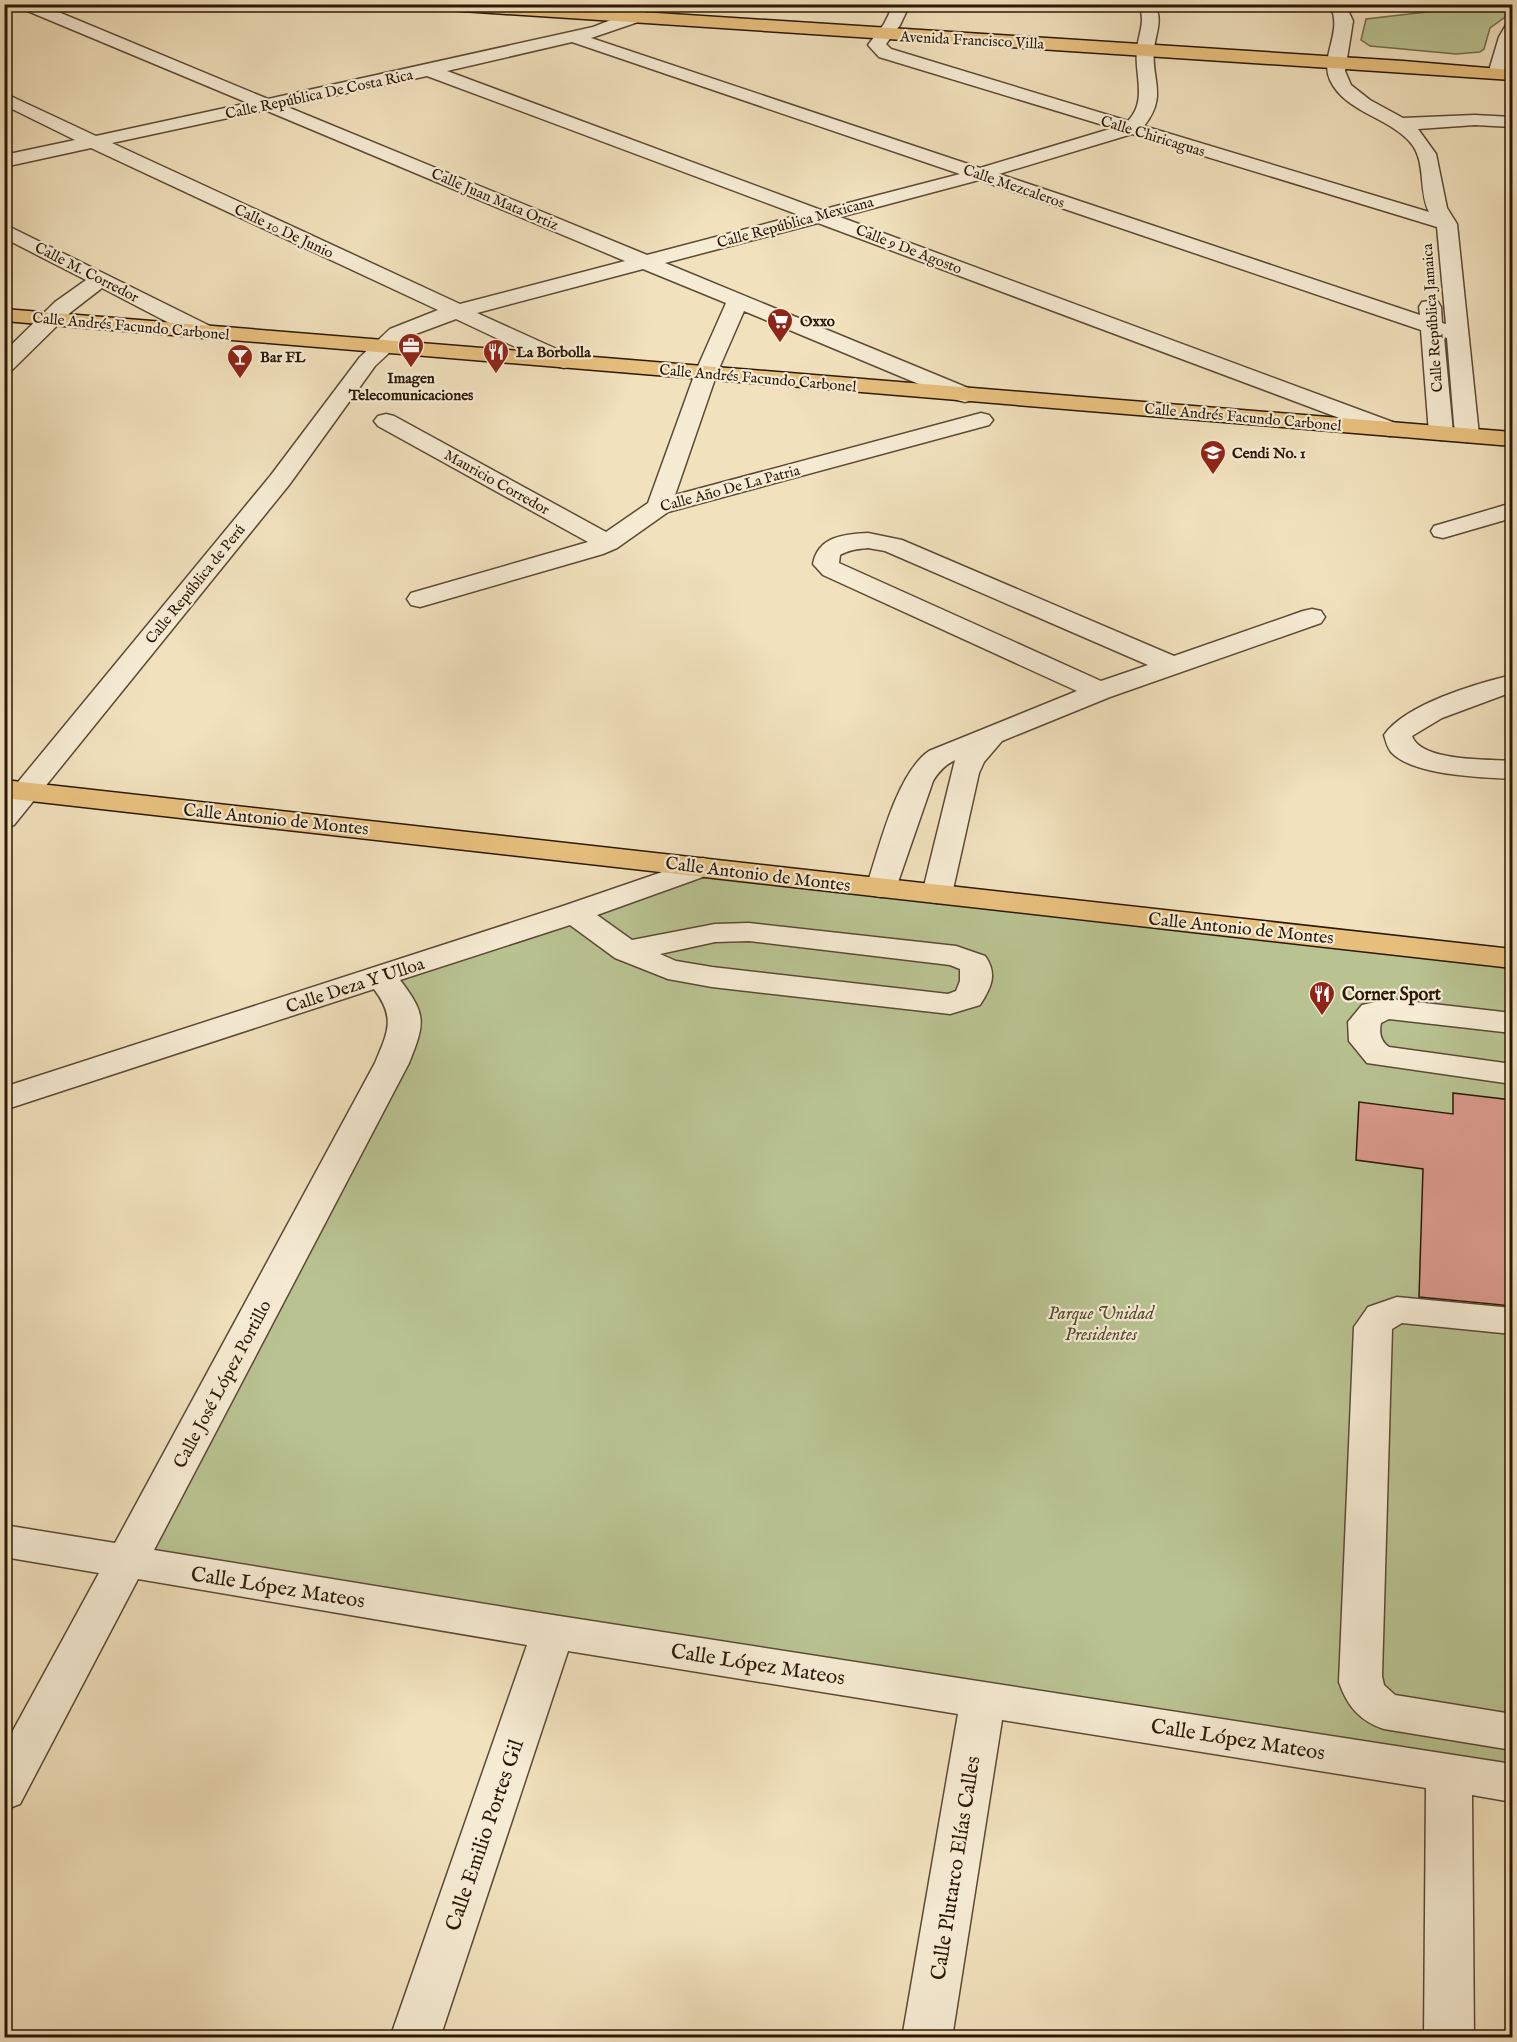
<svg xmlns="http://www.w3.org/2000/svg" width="1517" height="2042" font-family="'IM FELL English',serif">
	<rect width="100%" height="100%" fill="#f1e1bd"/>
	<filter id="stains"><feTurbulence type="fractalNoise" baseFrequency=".00333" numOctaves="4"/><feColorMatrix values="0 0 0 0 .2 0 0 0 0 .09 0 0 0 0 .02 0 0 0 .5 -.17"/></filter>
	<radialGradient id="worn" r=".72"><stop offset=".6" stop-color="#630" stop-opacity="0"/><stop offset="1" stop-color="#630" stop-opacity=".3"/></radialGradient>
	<!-- green -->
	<g fill="#b9c392" stroke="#726e4c" stroke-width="1.5">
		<polygon points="1487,5 1512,5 1512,12 1490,28 1484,49 1480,52 1456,54 1381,47 1370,46 1361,40 1366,19"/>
		<polygon points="692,873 1512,966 1512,1798 114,1568 406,1003 390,975"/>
	</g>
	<!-- building -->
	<polygon fill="#d9998b" stroke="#2b1806" stroke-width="1.5" points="1453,1093 1512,1100 1512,1306 1419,1297 1423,1169 1356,1160 1359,1102 1453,1114"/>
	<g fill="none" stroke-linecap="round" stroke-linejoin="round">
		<defs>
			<g id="minor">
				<path d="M16 4H39L268 99 593 27 626 14 634 4H651L638 22 591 38 980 168 1113 128 879 57 868 45 884 24 894 4H910L900 25 886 44 891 49 1128 121C1148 100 1134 74 1137 50 1138 34 1147 20 1138 4H1154C1164 20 1155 34 1154 50 1151 80 1168 96 1144 126L1429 212C1418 191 1427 161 1410 142 1388 117 1345 112 1330 80 1319 55 1345 30 1329 4H1345L1353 21 1345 71 1351 85 1370 100 1403 118 1475 115 1512 117V127L1475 125 1418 129 1436 154 1447 208 1457 224 1479 435 1475 440 1467 442 1459 440 1455 435 1447 338 1444 337 1453 433 1449 438 1441 440 1433 438 1429 433 1421 330 979 180 840 217 1398 424 1402 429 1398 434 1390 436 1382 434 818 223 665 263 973 390 976 395 973 400 965 402 957 400 744 311 717 373 675 495 981 413 989 415 993 420 989 425 668 512 617 548 603 554 420 607 411 605 407 599 411 593 588 542 378 426 374 421 378 416 386 414 394 416 606 532 648 503 695 373 726 303 643 269 477 313 572 356 575 361 572 366 564 368 556 366 456 319 405 338 375 366 289 485 14 825 4 828V799L271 475 360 357 390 329 438 310 91 148 4 167V155L75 140 4 105V93L96 136 248 103 18 7ZM572 42 960 174 821 210 447 71ZM427 76 799 215 647 255 285 106ZM265 110 625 261 460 304 112 143ZM1132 134 1437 227 1446 324 1442 323 1441 307 1438 302 1430 301 1422 302 1419 307 1420 315 999 174Z"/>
				<path d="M1512 24C1514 40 1513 63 1503 78H1491L1488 74 1499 37 1506 25Z"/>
				<polygon points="4,224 210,326 213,331 210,336 202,338 194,336 102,288 71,312 12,370 4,372 4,352 55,302 86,280 4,238"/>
				<polygon points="1512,503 1512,518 1443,538 1434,536 1431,531 1434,526"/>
				<path d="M868 533 902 540 1174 656 1303 611 1312 609 1321 611 1325 617 1321 623 1110 697 1002 741 984 762 979 773 952 894 948 901 937 903 926 901 922 894 955 760C945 765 939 771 933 781L896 888 892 895 881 897 870 895 866 888C879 849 896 774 929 751L1077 691 823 575 813 564C818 537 843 534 868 533ZM868 548 885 551 1148 665 1101 681 839 563 840 555C849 550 857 549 868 548Z"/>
				<path d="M1512 675V692L1442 718 1412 736C1421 762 1489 759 1512 761V779C1482 777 1413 776 1391 752 1387 747 1386 741 1384 735 1406 704 1475 684 1512 675Z"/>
				<path d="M703 858 714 861 718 867 714 873 597 915 632 940 715 924 749 923 956 946 985 956C998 974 991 988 980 1005L950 1014 712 987 668 979 615 958 570 925 400 980C427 1015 425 1023 409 1063L154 1550 553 1615 1512 1764V1802L1472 1795 1474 2038H1424L1426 1788 1002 1720 952 2038H902L958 1714 568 1651 440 2038H390L527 1645 138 1579 20 1804 4 1810V1747L99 1573 4 1557V1525L115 1543 375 1063C388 1032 396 1018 374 989L4 1110V1087L563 906ZM749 941 950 965 960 969V981L956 991 948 994 712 967 676 961 660 954 715 942Z"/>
				<path d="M1389 999 1512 1013V1033L1389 1019 1381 1023C1379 1032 1380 1041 1389 1047L1512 1064V1084L1367 1063 1349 1041 1348 1022 1362 1005Z"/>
				<path d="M1397 1297 1512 1308V1334L1402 1323 1392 1329 1382 1676 1384 1685 1395 1695 1512 1714V1750L1384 1729C1360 1721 1347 1706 1339 1682L1354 1327 1368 1307Z"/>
			</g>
			<g id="major">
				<polygon points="424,4 517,4 1403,61 1512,70 1512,80 432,9"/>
				<polygon points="4,309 1512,432 1512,446 4,321"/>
				<polygon points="4,780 1512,949 1512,968 4,798"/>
			</g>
		</defs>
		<!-- minor casing -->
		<use href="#minor" stroke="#5c4a34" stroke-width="3"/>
		<!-- major casing -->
		<use href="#major" stroke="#2b1806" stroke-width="3"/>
		<!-- minor -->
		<use href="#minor" fill="#f6ecd4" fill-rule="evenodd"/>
		<!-- major -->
		<use href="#major" fill="#e8c07e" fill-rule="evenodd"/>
	</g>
	<!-- icons -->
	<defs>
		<symbol id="supermarket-pin" viewBox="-11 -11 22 30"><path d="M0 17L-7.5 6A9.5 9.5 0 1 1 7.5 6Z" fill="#8f2418" stroke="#f6ecd4"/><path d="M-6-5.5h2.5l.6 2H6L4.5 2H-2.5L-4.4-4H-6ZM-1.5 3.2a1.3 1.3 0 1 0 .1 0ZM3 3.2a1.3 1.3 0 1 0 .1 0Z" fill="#fff"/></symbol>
		<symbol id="office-pin" viewBox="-11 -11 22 30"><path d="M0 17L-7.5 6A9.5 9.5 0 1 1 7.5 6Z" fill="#8f2418" stroke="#f6ecd4"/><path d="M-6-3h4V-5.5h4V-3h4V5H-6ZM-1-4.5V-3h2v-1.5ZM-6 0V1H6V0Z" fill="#fff"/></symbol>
		<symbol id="restaurant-pin" viewBox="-11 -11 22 30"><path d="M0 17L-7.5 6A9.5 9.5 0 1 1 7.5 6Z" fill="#8f2418" stroke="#f6ecd4"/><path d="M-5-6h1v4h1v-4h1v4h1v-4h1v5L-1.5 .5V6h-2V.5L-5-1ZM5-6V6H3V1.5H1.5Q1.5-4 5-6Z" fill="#fff"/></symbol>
		<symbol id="bar-pin" viewBox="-11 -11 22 30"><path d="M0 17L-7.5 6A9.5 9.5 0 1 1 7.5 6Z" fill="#8f2418" stroke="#f6ecd4"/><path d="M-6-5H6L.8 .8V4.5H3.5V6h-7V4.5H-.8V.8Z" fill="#fff"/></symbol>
		<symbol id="school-pin" viewBox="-11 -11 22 30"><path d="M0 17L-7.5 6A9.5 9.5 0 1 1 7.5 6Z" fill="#8f2418" stroke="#f6ecd4"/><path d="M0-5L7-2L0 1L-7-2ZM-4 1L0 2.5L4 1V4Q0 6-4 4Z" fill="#fff"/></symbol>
	</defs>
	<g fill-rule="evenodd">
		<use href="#supermarket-pin" x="765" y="306" width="30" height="40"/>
		<use href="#office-pin" x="396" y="331" width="30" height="40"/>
		<use href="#restaurant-pin" x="481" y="337" width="30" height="40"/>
		<use href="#bar-pin" x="225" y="342" width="30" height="40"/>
		<use href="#school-pin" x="1198" y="438" width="30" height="40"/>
		<use href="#restaurant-pin" x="1307" y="979" width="30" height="40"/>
	</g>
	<g text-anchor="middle" stroke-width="4.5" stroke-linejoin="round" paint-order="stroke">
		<!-- far-street labels -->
		<g font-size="15" fill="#2b1806" stroke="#f6ecd4">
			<text transform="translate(972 40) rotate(3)" y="5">Avenida Francisco Villa</text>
			<text transform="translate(319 94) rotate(-12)" y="5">Calle República De Costa Rica</text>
			<text transform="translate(1153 136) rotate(17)" y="5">Calle Chiricaguas</text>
			<text transform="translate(1014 186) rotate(19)" y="5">Calle Mezcaleros</text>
			<text transform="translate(495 199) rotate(23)" y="5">Calle Juan Mata Ortiz</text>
			<text transform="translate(795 222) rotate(-15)" y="5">Calle República Mexicana</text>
			<text transform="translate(284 231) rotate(25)" y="5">Calle 10 De Junio</text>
			<text transform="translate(909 249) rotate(21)" y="5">Calle 9 De Agosto</text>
			<text transform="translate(87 272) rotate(27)" y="5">Calle M. Corredor</text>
			<text transform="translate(1432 318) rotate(-94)" y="5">Calle República Jamaica</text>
			<text transform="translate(131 326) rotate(5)" y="5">Calle Andrés Facundo Carbonel</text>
			<text transform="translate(758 378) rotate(5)" y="5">Calle Andrés Facundo Carbonel</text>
			<text transform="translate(1243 417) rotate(5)" y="5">Calle Andrés Facundo Carbonel</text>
			<text transform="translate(497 482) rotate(29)" y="5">Mauricio Corredor</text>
			<text transform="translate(730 488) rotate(-15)" y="5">Calle Año De La Patria</text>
			<text transform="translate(195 584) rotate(-51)" y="5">Calle República de Perú</text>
		</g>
		<!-- far-poi labels -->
		<g font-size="15" font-weight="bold" fill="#2b1806" stroke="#f6ecd4" text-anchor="start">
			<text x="800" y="326">Oxxo</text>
			<text x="516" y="357">La Borbolla</text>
			<text x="260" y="362">Bar FL</text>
			<text x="411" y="383" text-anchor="middle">Imagen<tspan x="411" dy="17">Telecomunicaciones</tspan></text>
			<text x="1232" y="458">Cendi No. 1</text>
		</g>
		<!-- street labels -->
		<g font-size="18" fill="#2b1806" stroke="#f6ecd4">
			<text transform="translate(276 819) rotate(6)" y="6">Calle Antonio de Montes</text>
			<text transform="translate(758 874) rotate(7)" y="6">Calle Antonio de Montes</text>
			<text transform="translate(1241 928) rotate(6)" y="6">Calle Antonio de Montes</text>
			<text transform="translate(355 985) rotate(-18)" y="6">Calle Deza Y Ulloa</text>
			<text transform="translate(222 1384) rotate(-62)" y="6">Calle José López Portillo</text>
		</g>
		<!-- poi labels -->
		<g font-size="18" font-weight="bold" fill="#2b1806" stroke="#f6ecd4" text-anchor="start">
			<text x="1342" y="1000">Corner Sport</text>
		</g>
		<!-- park labels -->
		<g font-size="18" font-style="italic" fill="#564b30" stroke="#f6ecd4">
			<text x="1101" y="1319">Parque Unidad<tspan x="1101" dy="21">Presidentes</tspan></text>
		</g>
		<!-- near-street labels -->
		<g font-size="21" fill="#2b1806" stroke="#f6ecd4">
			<text transform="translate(278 1587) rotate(9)" y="7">Calle López Mateos</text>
			<text transform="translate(758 1664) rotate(9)" y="7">Calle López Mateos</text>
			<text transform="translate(1238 1739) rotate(9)" y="7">Calle López Mateos</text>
			<text transform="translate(484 1835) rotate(-71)" y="7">Calle Emilio Portes Gil</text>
			<text transform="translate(955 1868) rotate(-81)" y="7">Calle Plutarco Elías Calles</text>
		</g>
	</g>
	<!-- margin -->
	<rect width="1517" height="2042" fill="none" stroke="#f1e1bd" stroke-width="24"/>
	<rect x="6" y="6" width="1505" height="2030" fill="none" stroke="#2b1806" stroke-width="3"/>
	<rect x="12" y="12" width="1493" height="2018" fill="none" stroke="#2b1806" stroke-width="1.5"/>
	<rect width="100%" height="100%" filter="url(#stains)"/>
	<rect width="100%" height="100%" fill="url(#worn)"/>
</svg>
